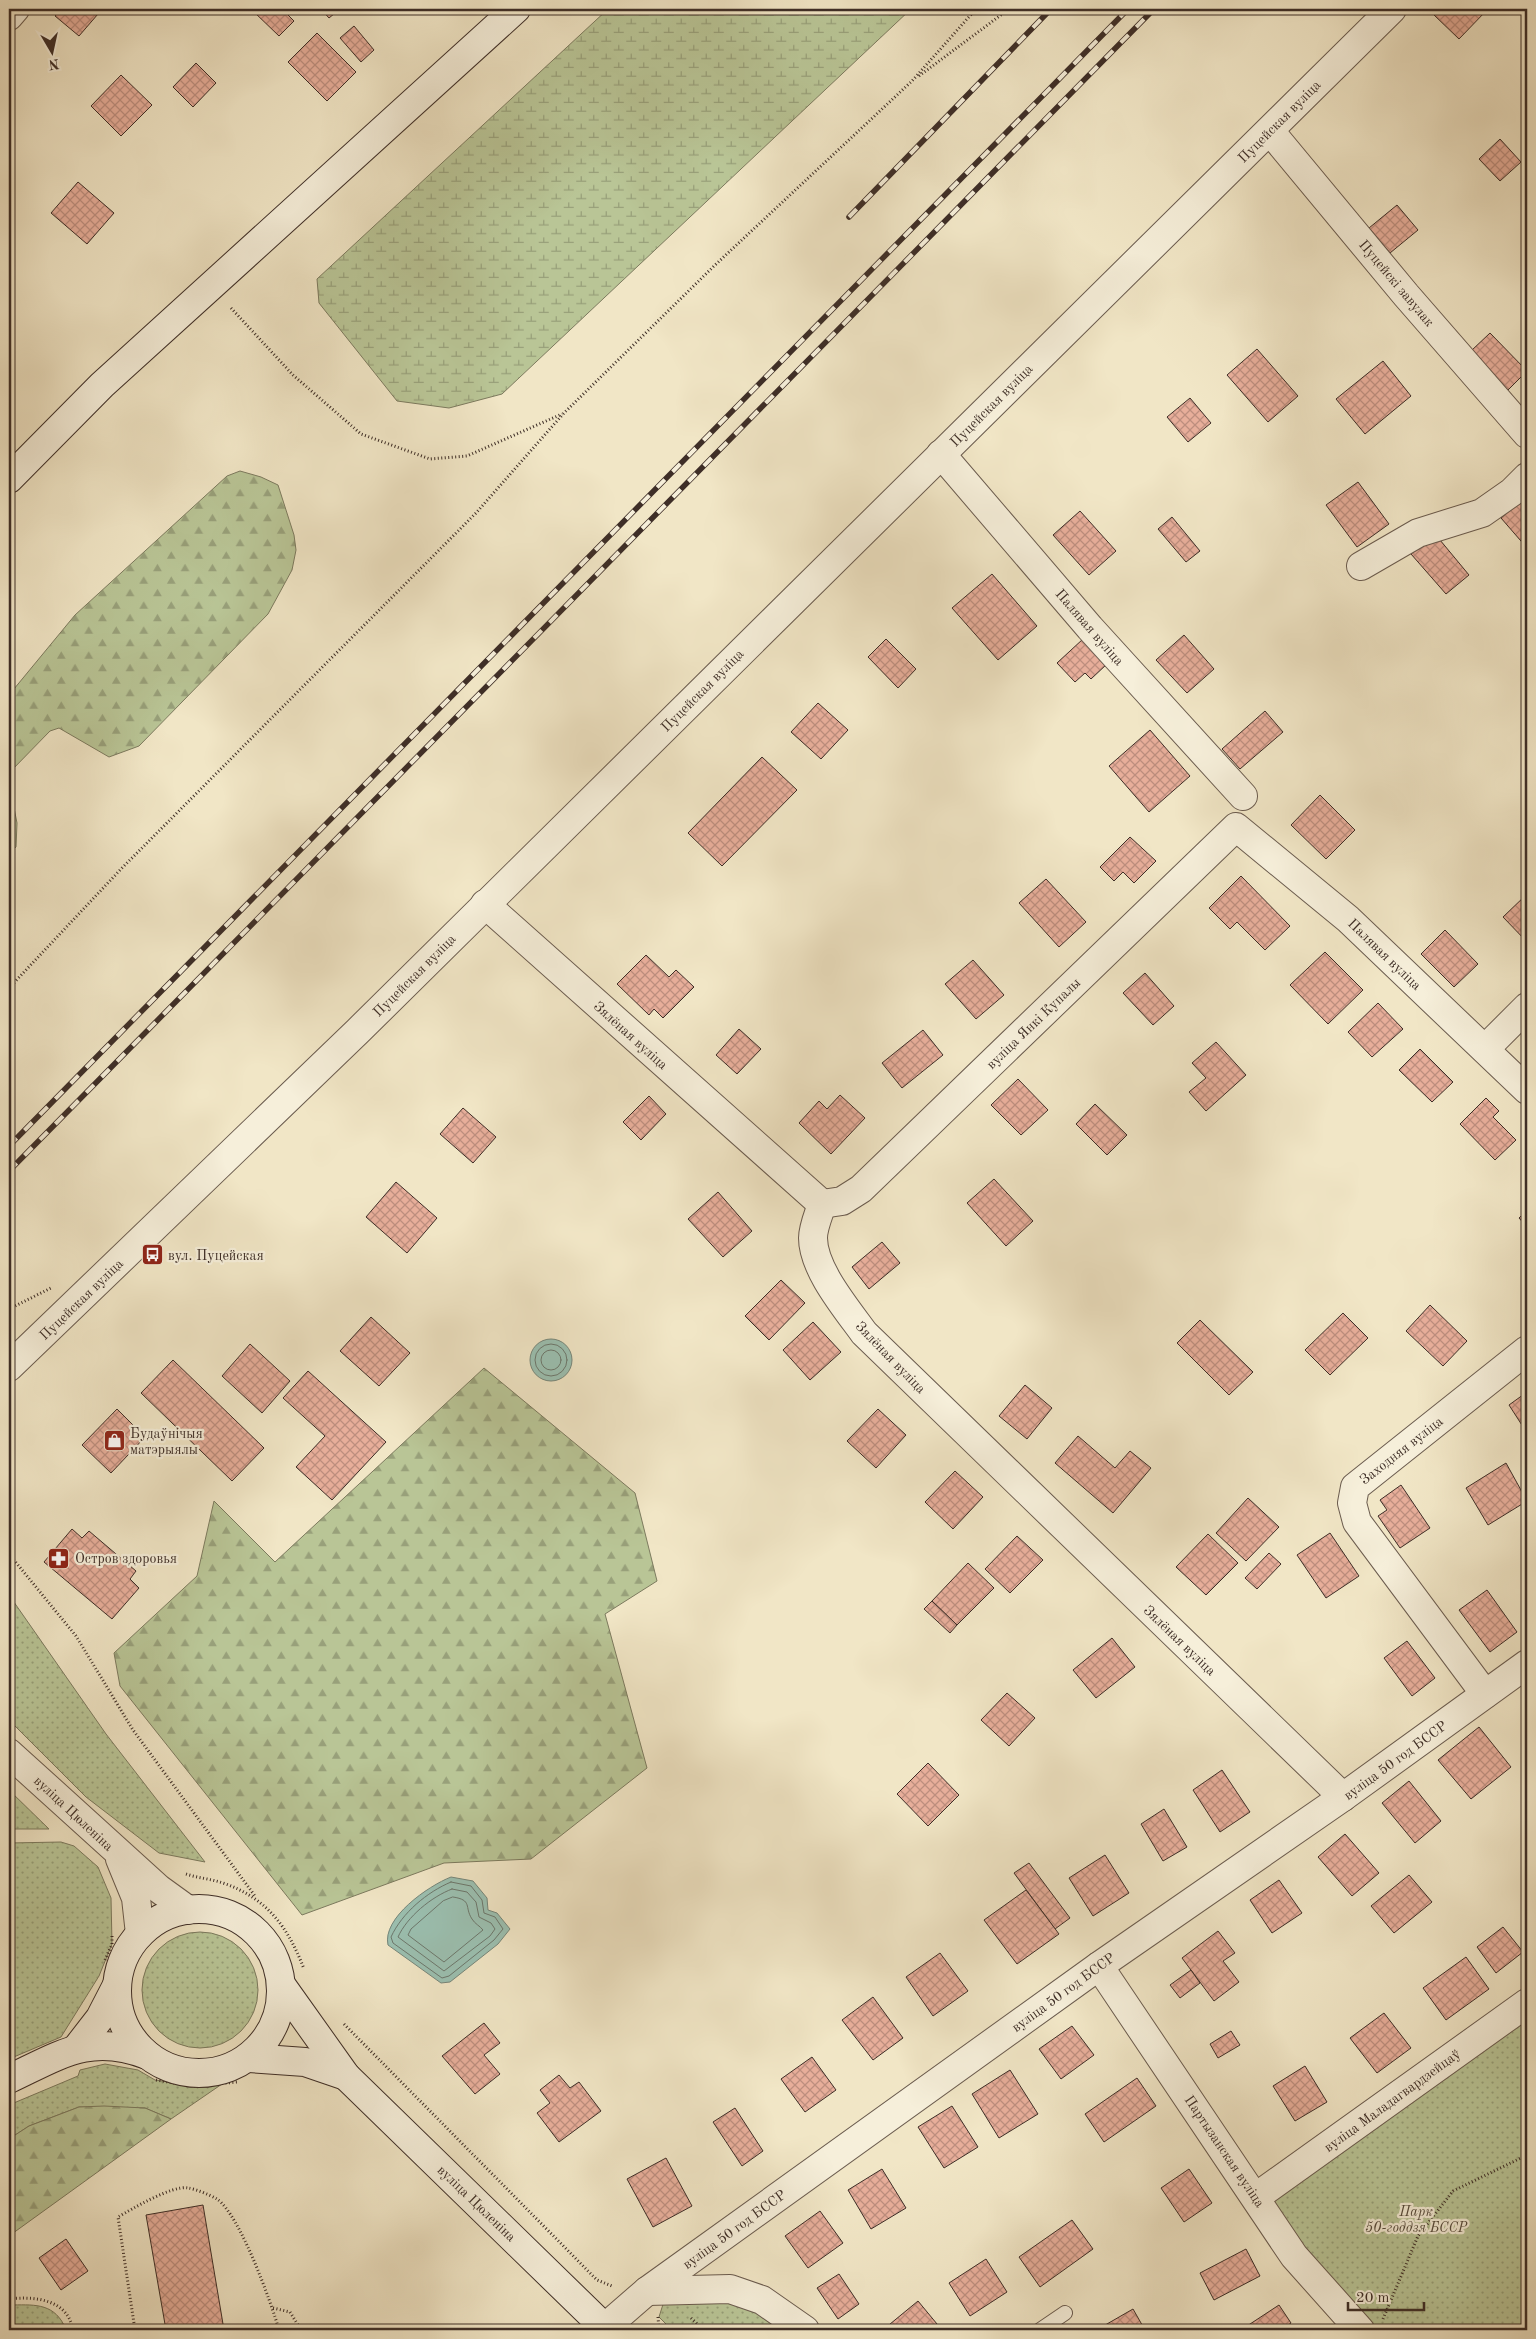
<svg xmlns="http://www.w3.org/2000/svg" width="1536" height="2339" font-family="'Old Standard TT',serif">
	<defs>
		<pattern id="grass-dots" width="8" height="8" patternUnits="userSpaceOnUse" patternTransform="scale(1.25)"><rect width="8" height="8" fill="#b9c596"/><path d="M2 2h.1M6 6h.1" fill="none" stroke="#98a07a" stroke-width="1.8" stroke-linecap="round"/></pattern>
		<pattern id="forest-firs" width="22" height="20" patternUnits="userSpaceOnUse" patternTransform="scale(1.25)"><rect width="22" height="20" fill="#b9c596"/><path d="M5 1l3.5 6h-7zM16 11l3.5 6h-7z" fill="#98a07a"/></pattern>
		<pattern id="wetland-marsh" width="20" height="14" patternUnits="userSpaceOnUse" patternTransform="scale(1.25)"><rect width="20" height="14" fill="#b9c596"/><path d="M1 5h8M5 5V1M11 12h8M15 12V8" fill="none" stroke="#98a07a"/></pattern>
		<pattern id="building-cross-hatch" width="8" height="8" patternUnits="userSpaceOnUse" patternTransform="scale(1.25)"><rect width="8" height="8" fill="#e7ae9a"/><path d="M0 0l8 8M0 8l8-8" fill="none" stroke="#bd8e7e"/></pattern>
	</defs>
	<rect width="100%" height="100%" fill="#f1e6c6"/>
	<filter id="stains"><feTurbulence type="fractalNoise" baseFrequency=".004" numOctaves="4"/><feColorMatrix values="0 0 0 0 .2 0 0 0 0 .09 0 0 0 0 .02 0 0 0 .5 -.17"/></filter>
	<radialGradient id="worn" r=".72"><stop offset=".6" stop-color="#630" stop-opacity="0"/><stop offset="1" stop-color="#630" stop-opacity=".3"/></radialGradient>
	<!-- grass -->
	<g fill="url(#grass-dots)" stroke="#7c7a5e">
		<polygon points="9,1595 106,1734 205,1862 159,1853 86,1797 9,1720"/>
		<polygon points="9,1790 49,1829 9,1829"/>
		<polygon points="61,1842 74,1846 98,1867 111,1898 112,1944 99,1976 61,2037 9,2059 9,1843"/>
		<circle cx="200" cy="1990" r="58"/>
		<polygon points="1527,2003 1527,2330 1360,2330 1256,2197"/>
		<polygon points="105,2064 138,2070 155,2080 193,2086 222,2084 171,2119 145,2108 79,2107 29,2126 9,2139 9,2105 78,2076 80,2070"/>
		<polygon points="730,2289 800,2330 672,2330 659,2317 665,2298"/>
		<path d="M9 2305C32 2305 52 2302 64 2325L62 2330H25L9 2325Z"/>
	</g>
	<!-- forest -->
	<g fill="url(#forest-firs)" stroke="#7c7a5e">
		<polygon points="240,471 261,477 278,485 294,535 296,550 292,570 268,614 139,746 109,757 59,728 50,731 10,772 9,783 17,823 16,847 9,854 9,695 75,615 227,476"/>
		<polygon points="484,1368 635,1493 657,1581 605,1614 647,1768 531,1859 444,1863 302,1915 120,1686 114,1653 197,1576 214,1501 275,1562"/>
		<polygon points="104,2106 145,2108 171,2119 9,2236 9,2139 29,2126 79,2107"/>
	</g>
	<!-- wetland -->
	<polygon fill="url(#wetland-marsh)" stroke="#7c7a5e" points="608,9 911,9 502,394 449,408 397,401 319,303 317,279"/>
	<!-- water -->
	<g fill="#9bc0b1" stroke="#76867a">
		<circle cx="551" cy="1360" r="21"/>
		<path d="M451 1877 473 1881 487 1898 488 1910 497 1913 510 1929 498 1944 450 1982 441 1983 388 1945C382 1918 428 1886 451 1877Z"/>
	</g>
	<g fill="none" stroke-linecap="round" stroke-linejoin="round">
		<!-- shore -->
		<g stroke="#6c776c" stroke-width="1">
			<circle cx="551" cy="1360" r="16"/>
			<circle cx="551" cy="1360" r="10"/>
			<path d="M451 1882 471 1886 482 1900 484 1913 495 1917 503 1929 494 1940 449 1976 442 1978 393 1943 391 1937C402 1913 427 1892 451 1882Z"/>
			<path d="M452 1889 467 1892 476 1902 479 1917 491 1923 495 1929 490 1936 444 1971 398 1937C407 1917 431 1897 452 1889Z"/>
			<path d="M453 1897C473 1900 464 1907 472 1919 475 1924 480 1926 483 1930L444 1962 408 1935 411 1929 443 1901Z"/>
		</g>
	</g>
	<!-- building -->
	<g fill="url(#building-cross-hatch)" stroke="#3e2e27">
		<polygon points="61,9 92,9 98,14 79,36 55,16"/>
		<polygon points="255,9 282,9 294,21 279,36 253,11"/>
		<polygon points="321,9 340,9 329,18"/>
		<polygon points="1440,9 1483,9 1486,11 1459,39 1434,15"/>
		<polygon points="354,26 374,50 361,62 340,38"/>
		<polygon points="317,33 356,72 327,101 288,62"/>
		<polygon points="196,63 216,83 193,107 173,87"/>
		<polygon points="121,75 152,105 121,136 91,106"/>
		<polygon points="1500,139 1521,162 1500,181 1479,159"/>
		<polygon points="78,182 114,213 87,244 51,213"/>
		<polygon points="1397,205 1418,230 1390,253 1369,228"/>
		<polygon points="1490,333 1527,371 1508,390 1471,351"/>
		<polygon points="1257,349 1298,396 1268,422 1227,375"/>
		<polygon points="1383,361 1411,396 1365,434 1336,399"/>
		<polygon points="1190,398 1211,423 1188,442 1167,417"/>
		<polygon points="1358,482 1389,524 1357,547 1326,505"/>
		<polygon points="1527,495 1527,548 1501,518"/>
		<polygon points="1080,511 1116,551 1089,575 1053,535"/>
		<polygon points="1172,517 1200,551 1186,562 1158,529"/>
		<polygon points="1435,534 1469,575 1446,594 1411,554"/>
		<polygon points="992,574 1037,626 998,660 952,608"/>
		<polygon points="1184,635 1214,669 1187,693 1156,660"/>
		<polygon points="886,639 916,669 898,688 868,657"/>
		<polygon points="1083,639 1107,664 1091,679 1085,673 1075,682 1057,663"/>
		<polygon points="818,703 848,730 821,759 791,732"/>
		<polygon points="1265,711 1283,732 1240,769 1222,749"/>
		<polygon points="1150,730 1190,776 1149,812 1109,766"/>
		<polygon points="762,757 797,790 722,866 688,833"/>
		<polygon points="1320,795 1355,830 1326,859 1291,825"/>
		<polygon points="1130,837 1156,861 1134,883 1123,872 1114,881 1100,867"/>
		<polygon points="1241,876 1290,926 1265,950 1237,922 1230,929 1209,908"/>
		<polygon points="1046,879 1086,922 1059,947 1019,903"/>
		<polygon points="1527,894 1527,942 1503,917"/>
		<polygon points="1445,930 1478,964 1454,987 1421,954"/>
		<polygon points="1325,952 1363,990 1328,1024 1290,985"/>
		<polygon points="646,955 669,977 676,970 694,987 663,1018 654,1009 649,1015 617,984"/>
		<polygon points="973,960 1004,995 976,1019 945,984"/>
		<polygon points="1145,973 1174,1006 1153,1025 1123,993"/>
		<polygon points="1378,1003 1403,1029 1372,1057 1348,1032"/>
		<polygon points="739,1029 761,1049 737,1074 716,1055"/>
		<polygon points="923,1030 943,1055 902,1088 882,1063"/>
		<polygon points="1216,1042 1246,1075 1206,1111 1189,1092 1206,1078 1192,1063"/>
		<polygon points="1420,1049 1453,1082 1432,1102 1399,1070"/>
		<polygon points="1018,1079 1048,1110 1021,1135 991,1105"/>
		<polygon points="840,1095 865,1118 831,1154 799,1123 819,1101 827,1109"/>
		<polygon points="649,1096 666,1114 641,1140 623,1122"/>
		<polygon points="1486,1098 1499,1111 1493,1117 1516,1140 1495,1160 1460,1124"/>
		<polygon points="1095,1104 1127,1135 1107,1155 1076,1124"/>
		<polygon points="463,1108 496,1137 473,1163 440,1134"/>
		<polygon points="994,1179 1033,1221 1006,1246 967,1203"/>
		<polygon points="396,1182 437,1218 407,1253 366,1217"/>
		<polygon points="718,1192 752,1231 723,1257 688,1219"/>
		<polygon points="1527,1210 1527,1227 1519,1218"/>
		<polygon points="882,1242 900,1263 869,1289 852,1267"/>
		<polygon points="781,1280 805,1303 769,1340 745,1316"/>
		<polygon points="1430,1305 1467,1341 1443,1366 1406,1331"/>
		<polygon points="1343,1313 1368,1338 1330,1375 1305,1350"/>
		<polygon points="371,1317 410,1353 379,1386 340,1351"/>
		<polygon points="1200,1320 1253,1372 1229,1395 1177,1343"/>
		<polygon points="813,1322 841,1352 810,1380 783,1350"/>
		<polygon points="250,1344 290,1381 262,1413 222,1376"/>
		<polygon points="173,1360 264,1448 232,1481 141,1393"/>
		<polygon points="308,1371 386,1442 332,1500 296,1467 325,1436 283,1398"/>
		<polygon points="1025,1385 1052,1408 1027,1439 999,1416"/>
		<polygon points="1527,1392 1527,1433 1509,1405"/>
		<polygon points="117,1409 145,1437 111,1473 82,1445"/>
		<polygon points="878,1409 906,1435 876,1468 847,1441"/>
		<polygon points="1078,1436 1115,1468 1130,1451 1151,1468 1113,1513 1055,1463"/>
		<polygon points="1506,1463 1527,1501 1488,1525 1466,1488"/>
		<polygon points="955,1471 983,1497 953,1529 925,1502"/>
		<polygon points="1401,1485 1430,1528 1400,1548 1378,1516 1387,1510 1380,1500"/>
		<polygon points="1248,1498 1279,1527 1246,1561 1216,1533"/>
		<polygon points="72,1529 82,1538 89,1531 136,1571 130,1579 139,1588 112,1619 44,1562"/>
		<polygon points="1330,1533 1359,1576 1326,1598 1297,1555"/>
		<polygon points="1208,1534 1238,1563 1206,1595 1176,1567"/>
		<polygon points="1017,1536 1043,1560 1010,1593 985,1569"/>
		<polygon points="1269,1553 1281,1564 1257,1589 1245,1578"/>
		<polygon points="968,1563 994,1588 957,1625 932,1601"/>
		<polygon points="1487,1590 1517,1632 1490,1652 1459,1610"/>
		<polygon points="932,1601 957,1625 950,1633 924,1609"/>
		<polygon points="1112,1638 1135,1667 1096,1698 1073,1670"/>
		<polygon points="1407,1641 1435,1678 1412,1696 1384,1658"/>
		<polygon points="1007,1693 1035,1718 1009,1746 981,1720"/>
		<polygon points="1479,1727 1511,1767 1471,1799 1438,1760"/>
		<polygon points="928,1763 959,1795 928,1826 897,1794"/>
		<polygon points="1222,1770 1250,1812 1220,1832 1193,1790"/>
		<polygon points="1409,1781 1441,1821 1415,1843 1382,1803"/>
		<polygon points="1164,1809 1187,1847 1163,1861 1141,1824"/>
		<polygon points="1345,1834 1379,1873 1352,1896 1318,1857"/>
		<polygon points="1105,1855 1129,1893 1093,1916 1069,1878"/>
		<polygon points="1029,1863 1070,1918 1055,1929 1014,1873"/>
		<polygon points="1409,1875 1432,1902 1394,1933 1371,1906"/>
		<polygon points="1279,1880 1302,1913 1272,1933 1250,1900"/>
		<polygon points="1026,1890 1059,1934 1017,1964 984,1920"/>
		<polygon points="1503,1927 1523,1952 1496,1973 1477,1947"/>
		<polygon points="1218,1931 1235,1953 1223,1961 1239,1982 1214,2001 1182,1958"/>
		<polygon points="940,1953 968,1991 933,2016 906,1977"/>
		<polygon points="1466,1957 1489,1989 1446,2020 1423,1988"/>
		<polygon points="1191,1970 1200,1983 1180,1998 1170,1985"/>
		<polygon points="873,1997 903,2038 873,2060 842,2020"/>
		<polygon points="1384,2013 1411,2048 1377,2073 1350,2038"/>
		<polygon points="484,2023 500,2043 484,2055 500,2074 475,2094 442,2056"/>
		<polygon points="1072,2026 1094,2055 1061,2079 1039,2049"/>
		<polygon points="1231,2031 1240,2045 1218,2058 1210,2044"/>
		<polygon points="812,2057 836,2090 805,2112 781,2079"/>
		<polygon points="1305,2066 1327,2102 1295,2121 1273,2086"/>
		<polygon points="1010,2070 1038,2114 999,2138 972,2094"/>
		<polygon points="559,2075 570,2088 579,2082 601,2111 559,2142 537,2113 550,2103 540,2090"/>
		<polygon points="1137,2078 1156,2106 1104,2142 1085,2114"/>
		<polygon points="952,2106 978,2147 944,2168 918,2127"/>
		<polygon points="735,2108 763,2151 742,2166 713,2122"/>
		<polygon points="666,2158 692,2206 653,2227 627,2179"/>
		<polygon points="882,2169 906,2208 871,2229 848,2190"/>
		<polygon points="1189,2169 1212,2203 1184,2222 1161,2188"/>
		<polygon points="203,2205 224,2330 166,2330 146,2215"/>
		<polygon points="820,2211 843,2243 808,2268 785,2236"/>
		<polygon points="1072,2220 1093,2249 1040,2287 1019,2257"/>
		<polygon points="66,2239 88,2271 61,2290 39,2258"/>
		<polygon points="1246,2249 1260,2276 1214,2300 1200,2273"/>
		<polygon points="986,2259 1007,2292 970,2316 949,2283"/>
		<polygon points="839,2274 859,2304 838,2319 817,2288"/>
		<polygon points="918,2301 942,2330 885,2330 884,2329"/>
		<polygon points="1279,2305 1291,2323 1281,2330 1250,2330 1247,2326"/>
		<polygon points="1133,2309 1145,2330 1101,2330 1100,2328"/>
	</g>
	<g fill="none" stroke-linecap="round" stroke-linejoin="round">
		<defs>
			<polyline id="lane" points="1040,2330 1065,2313"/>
			<g id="street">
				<polyline points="9,16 15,9"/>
				<polyline points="1270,131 1406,295 1527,434"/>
				<polyline points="941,454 1090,628 1243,796"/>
				<polyline points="1361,566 1418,533 1482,513 1512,492 1527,477"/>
				<polyline points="485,904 822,1204"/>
				<polyline points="1485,1049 1527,1007"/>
				<polyline points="822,1204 842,1201 861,1189 1236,827 1348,919 1527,1090"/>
				<path d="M822 1204C819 1214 813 1227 813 1238 813 1269 846 1308 864 1333L1343 1797"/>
				<polyline points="9,1367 358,1031 1392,9"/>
				<polyline points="1485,1694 1357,1522 1352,1503 1355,1487 1527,1350"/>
				<polyline points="9,1753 159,1889 188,1910"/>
				<polyline points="120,1859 136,1898 140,1934"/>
				<polyline points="1099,1966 1294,2256 1360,2330"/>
				<polyline points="1256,2197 1527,2003"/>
				<polyline points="647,2291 730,2289 762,2300 805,2330"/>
				<polyline points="602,2330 647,2291 1099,1966 1343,1797 1527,1664"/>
			</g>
			<g id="secondary">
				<polyline points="9,479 102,385 516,9"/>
				<circle cx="199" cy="1991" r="82"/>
				<polyline points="282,1986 346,2076 607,2330"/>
				<polyline points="76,2049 100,2018 117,1985"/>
				<polyline points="249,2058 305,2062 346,2076"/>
				<path d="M9 2079C60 2055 90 2033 147 2055"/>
			</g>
		</defs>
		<!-- lane casing -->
		<use href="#lane" stroke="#6b5c4f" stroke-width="16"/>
		<!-- street casing -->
		<use href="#street" stroke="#6b5c4f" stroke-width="30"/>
		<!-- secondary casing -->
		<use href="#secondary" stroke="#3e2e27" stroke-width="30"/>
		<!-- path -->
		<g stroke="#3e2e27" stroke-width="3" stroke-dasharray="1 2.5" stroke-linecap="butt">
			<polyline points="919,76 1009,9"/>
			<polyline points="231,308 293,375 361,434 430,459 467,456 562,414"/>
			<polyline points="9,988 122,868 476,513 564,413 714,266 912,81 976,9"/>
			<polyline points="9,1309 51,1288"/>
			<polyline points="9,1554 76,1636 133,1730 255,1896"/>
			<path d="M186 1874C198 1878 211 1879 223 1883 267 1898 288 1927 304 1969"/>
			<polyline points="105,1960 112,1944 112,1935"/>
			<polyline points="344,2024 597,2280 612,2286"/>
			<polyline points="156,2080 193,2086 237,2082"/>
			<path d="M9 2299C34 2296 68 2299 73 2330"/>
			<polyline points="273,2308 290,2312 298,2325 296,2330"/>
			<polyline points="658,2317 659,2330"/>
			<polyline points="691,2318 704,2330"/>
			<polyline points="1383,2319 1418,2236 1453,2191 1527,2155"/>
			<path d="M135 2330 118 2217C132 2209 172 2185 188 2188 196 2189 210 2195 217 2199 240 2215 271 2302 279 2330"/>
		</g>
		<!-- lane -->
		<use href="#lane" stroke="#f6efda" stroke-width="14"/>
		<!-- street -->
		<use href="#street" stroke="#f6efda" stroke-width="28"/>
		<!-- secondary -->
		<use href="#secondary" stroke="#f6efda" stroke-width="28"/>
		<defs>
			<g id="rail">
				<polyline points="849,217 1051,9"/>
				<polyline points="9,1146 1128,9"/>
				<polyline points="9,1171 1154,9"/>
			</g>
		</defs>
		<!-- rail casing -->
		<use href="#rail" stroke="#3e2e27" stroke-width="5.5"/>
		<!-- rail -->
		<use href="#rail" stroke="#f6efda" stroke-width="4" stroke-dasharray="11" stroke-linecap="butt"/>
	</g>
	<!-- icons -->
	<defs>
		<symbol id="bus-square" viewBox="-11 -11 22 22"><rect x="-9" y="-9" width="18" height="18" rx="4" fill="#8f2418" stroke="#f6efda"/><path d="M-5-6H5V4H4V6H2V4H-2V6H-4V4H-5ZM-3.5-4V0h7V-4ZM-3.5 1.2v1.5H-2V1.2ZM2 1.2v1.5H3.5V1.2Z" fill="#fff"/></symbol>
		<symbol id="shop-square" viewBox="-11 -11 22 22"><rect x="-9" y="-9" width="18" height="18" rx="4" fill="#8f2418" stroke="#f6efda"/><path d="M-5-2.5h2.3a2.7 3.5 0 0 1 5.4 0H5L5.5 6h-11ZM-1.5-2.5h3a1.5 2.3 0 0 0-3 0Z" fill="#fff"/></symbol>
		<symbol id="pharmacy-square" viewBox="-11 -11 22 22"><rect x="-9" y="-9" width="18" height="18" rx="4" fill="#8f2418" stroke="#f6efda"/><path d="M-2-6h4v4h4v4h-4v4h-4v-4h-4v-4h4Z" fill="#fff"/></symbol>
	</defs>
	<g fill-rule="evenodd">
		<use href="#bus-square" x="140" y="1242" width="25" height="25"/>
		<use href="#shop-square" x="102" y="1428" width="25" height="25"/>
		<use href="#pharmacy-square" x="46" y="1546" width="25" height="25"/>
	</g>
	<g text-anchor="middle" stroke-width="4.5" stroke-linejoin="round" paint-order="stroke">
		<!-- street labels -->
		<g font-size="14" fill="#3e2e27" stroke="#f6efda">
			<text transform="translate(1279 121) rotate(-45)" y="5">Пуцейская вуліца</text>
			<text transform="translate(1397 283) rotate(50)" y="5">Пуцейскі завулак</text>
			<text transform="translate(991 405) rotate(-45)" y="5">Пуцейская вуліца</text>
			<text transform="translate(1090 627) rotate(49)" y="5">Палявая вуліца</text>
			<text transform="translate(702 690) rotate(-45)" y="5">Пуцейская вуліца</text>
			<text transform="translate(1385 954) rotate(44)" y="5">Палявая вуліца</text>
			<text transform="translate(414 975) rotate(-45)" y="5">Пуцейская вуліца</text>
			<text transform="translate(1033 1023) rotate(-44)" y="5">вуліца Янкі Купалы</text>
			<text transform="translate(631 1035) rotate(42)" y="5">Зялёная вуліца</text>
			<text transform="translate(81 1299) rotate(-44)" y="5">Пуцейская вуліца</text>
			<text transform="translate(891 1357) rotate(46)" y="5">Зялёная вуліца</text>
			<text transform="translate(1401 1450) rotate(-38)" y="5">Заходняя вуліца</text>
			<text transform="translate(1180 1640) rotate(44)" y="5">Зялёная вуліца</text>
			<text transform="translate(1395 1760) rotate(-36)" y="5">вуліца 50 год БССР</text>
			<text transform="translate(74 1813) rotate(43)" y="5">вуліца Цюленіна</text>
			<text transform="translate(1063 1992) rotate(-36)" y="5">вуліца 50 год БССР</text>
			<text transform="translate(1392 2100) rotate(-36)" y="5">вуліца Маладагвардзейцаў</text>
			<text transform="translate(1225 2151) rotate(56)" y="5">Партызанская вуліца</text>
			<text transform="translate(477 2203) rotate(44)" y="5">вуліца Цюленіна</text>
			<text transform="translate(734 2229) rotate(-36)" y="5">вуліца 50 год БССР</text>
		</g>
		<!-- poi labels -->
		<g font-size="14" fill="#3e2e27" stroke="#f6efda" text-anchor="start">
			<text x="168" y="1260">вул. Пуцейская</text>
			<text x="130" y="1438">Будаўнічыя<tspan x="130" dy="16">матэрыялы</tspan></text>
			<text x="75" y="1563">Остров здоровья</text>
		</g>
		<!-- park labels -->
		<g font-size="14" font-style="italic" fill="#574c3d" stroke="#f6efda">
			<text x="1416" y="2216">Парк<tspan x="1416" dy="16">50-годдзя БССР</tspan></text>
		</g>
	</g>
	<!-- margin -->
	<rect width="1536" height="2339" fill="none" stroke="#f1e6c6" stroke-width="30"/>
	<rect x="10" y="10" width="1516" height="2319" fill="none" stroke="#3e2e27" stroke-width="2.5"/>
	<rect x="15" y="15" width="1506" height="2309" fill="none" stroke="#3e2e27"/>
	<!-- north arrow -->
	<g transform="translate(52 52) rotate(171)" stroke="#f6efda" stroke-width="4" paint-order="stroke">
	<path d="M0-4L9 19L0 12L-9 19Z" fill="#3e2e27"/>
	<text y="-8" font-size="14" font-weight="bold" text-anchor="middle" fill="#3e2e27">N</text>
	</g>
	<!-- scale -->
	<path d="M1348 2302v8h76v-8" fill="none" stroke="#3e2e27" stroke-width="2.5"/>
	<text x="1356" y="2302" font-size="15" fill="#3e2e27" stroke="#f6efda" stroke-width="4" paint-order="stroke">20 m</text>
	<rect width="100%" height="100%" filter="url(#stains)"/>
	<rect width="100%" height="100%" fill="url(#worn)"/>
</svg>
